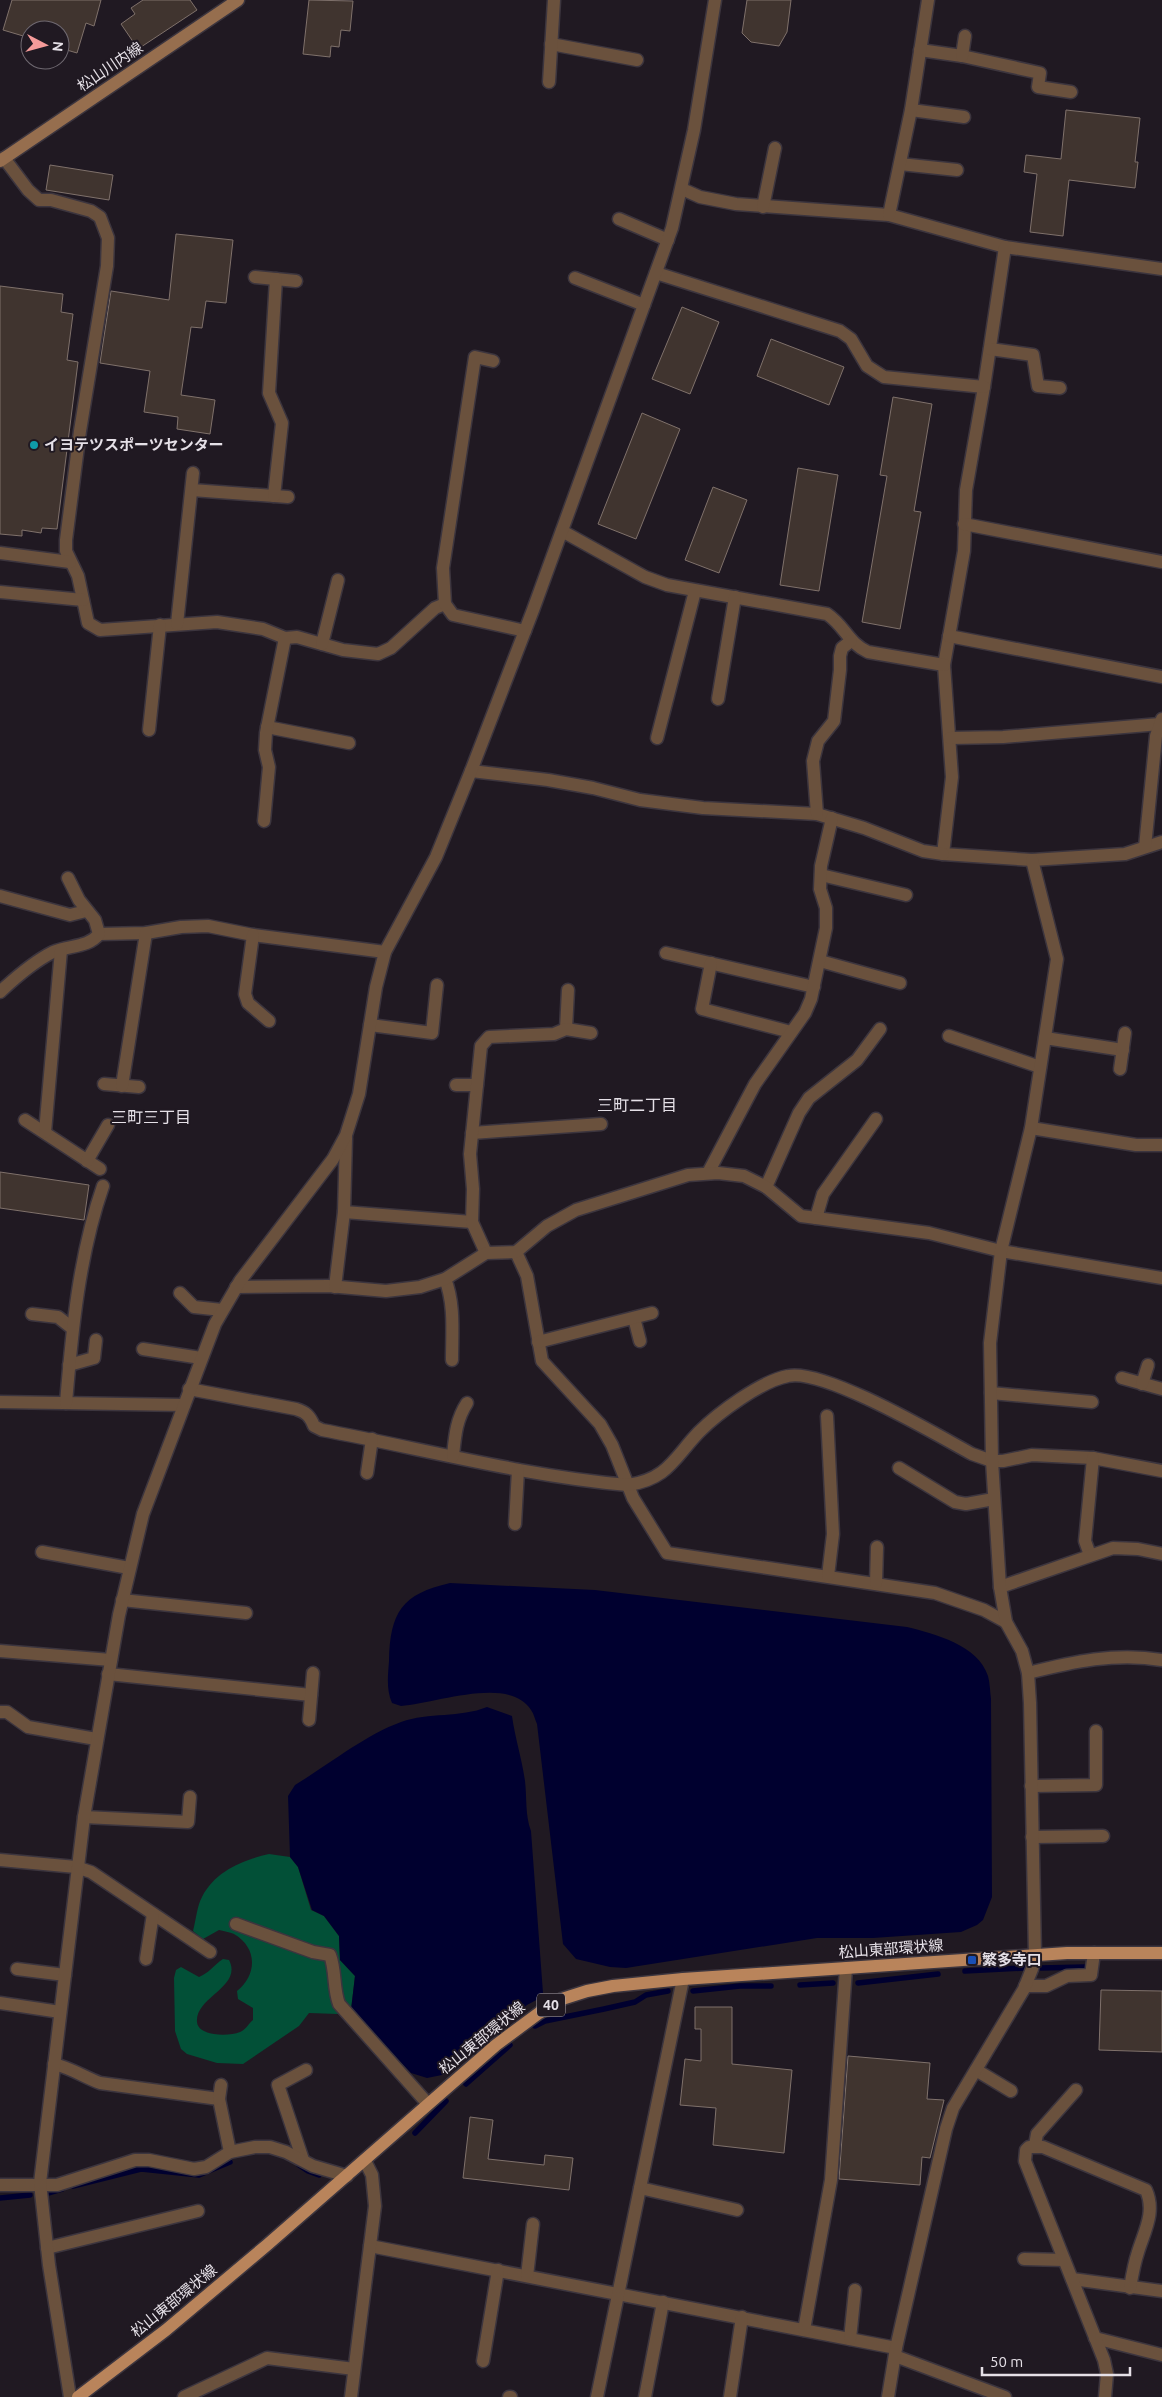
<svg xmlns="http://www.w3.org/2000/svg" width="1162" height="2397" font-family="Ubuntu,'Noto Sans JP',sans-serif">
	<rect width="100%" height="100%" fill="#201922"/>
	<!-- forest -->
	<path fill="#025037" d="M269 1854 290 1857 298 1867 311 1910 324 1916 339 1936 340 1960 355 1976 351 2010 338 2014 309 2013 299 2026 243 2064 217 2063 187 2054 181 2049 175 2031 174 1978 176 1970 181 1967 199 1977C209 1973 214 1965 223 1959L229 1960C243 1987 195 1997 197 2022 198 2037 232 2037 242 2031 246 2029 249 2023 253 2020V2008L238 1999 237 1991C257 1975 258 1948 234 1934 230 1932 223 1931 219 1930L203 1939 193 1931C196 1920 197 1906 202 1897 215 1871 243 1860 269 1854Z"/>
	<!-- water -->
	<g fill="#00002f">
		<path d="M450 1583 595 1590 907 1627C935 1634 978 1645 988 1676 990 1683 990 1692 991 1699L992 1897 983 1920 977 1925 961 1932 873 1938H817L626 1968 610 1967 576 1959 563 1944 537 1724C535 1720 534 1714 531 1710 509 1675 435 1704 401 1706L392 1703C386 1689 388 1675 389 1661 390 1612 402 1594 450 1583Z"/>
		<path d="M487 1707 512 1716C515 1738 522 1759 525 1781 527 1798 525 1815 531 1831L543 1993 540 1998 527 2005 442 2075 427 2078 411 2073 351 2010 355 1976 340 1960 339 1936 324 1916 312 1910 298 1867 290 1857 288 1796 295 1785C328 1765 365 1735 401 1722 429 1712 460 1718 487 1707Z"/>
	</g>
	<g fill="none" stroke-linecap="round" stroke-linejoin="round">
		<!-- stream -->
		<g stroke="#00002f" stroke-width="5.5">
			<polyline points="1041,1968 1084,1967"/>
			<polyline points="965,1971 1025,1968"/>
			<polyline points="858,1983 938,1974"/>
			<polyline points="800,1985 833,1983"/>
			<polyline points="693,1991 740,1986 771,1986"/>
			<polyline points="535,2026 545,2021 604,2009 635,2002 646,1995 668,1991"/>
			<polyline points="466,2084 510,2045"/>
			<polyline points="415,2133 446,2101"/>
			<polyline points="299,2165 308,2171 319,2175"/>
			<polyline points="73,2186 141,2169 199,2175 230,2162"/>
			<polyline points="48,2193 62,2189"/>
			<polyline points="0,2198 30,2195"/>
		</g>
	</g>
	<!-- building -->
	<g fill="#40342f" stroke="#7f716b">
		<polygon points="12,0 101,0 94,26 86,23 77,53 60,48 60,30 30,30 30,38 3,30"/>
		<polygon points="143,0 190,0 197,10 138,49 121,24 135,14 131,8"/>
		<polygon points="309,0 353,1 350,31 341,30 339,47 331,46 330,57 303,54"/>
		<polygon points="747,0 791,0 787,32 779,46 751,42 742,33"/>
		<polygon points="1066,110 1140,118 1135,162 1138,162 1135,188 1069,180 1063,236 1030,232 1037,174 1024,172 1026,155 1061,159"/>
		<polygon points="50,165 113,175 109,200 46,190"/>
		<polygon points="176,234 233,240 226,303 206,301 202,328 191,327 181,395 215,400 210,434 177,429 178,417 144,412 150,371 100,363 111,291 169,300"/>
		<polygon points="0,286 63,294 61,312 73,314 67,360 78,362 57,529 42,528 41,533 22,530 22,536 0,534"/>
		<polygon points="682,307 719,322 690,394 652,379"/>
		<polygon points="771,339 844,367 829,405 757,376"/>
		<polygon points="893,397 932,404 914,511 921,512 900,629 862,622 887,476 880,475"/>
		<polygon points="642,413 680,429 636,539 598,524"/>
		<polygon points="798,468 838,475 819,591 780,585"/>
		<polygon points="713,487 747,500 719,573 685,560"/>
		<polygon points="0,1172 89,1185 84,1220 0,1208"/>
		<polygon points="1101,1990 1162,1991 1162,2052 1099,2050"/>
		<polygon points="695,2007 732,2007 732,2064 792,2070 784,2153 713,2145 716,2108 680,2105 685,2059 701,2061 701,2029 695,2029"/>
		<polygon points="848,2056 930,2063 927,2099 944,2100 930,2158 922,2157 920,2185 839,2179"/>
		<polygon points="470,2117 493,2120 488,2159 544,2165 545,2155 573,2158 569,2190 463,2178"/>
	</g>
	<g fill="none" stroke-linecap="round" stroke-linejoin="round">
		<defs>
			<g id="minor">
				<polyline points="551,44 637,60"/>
				<polyline points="920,50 962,56 1040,73 1038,87 1071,92"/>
				<polyline points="962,56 965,36"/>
				<polyline points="549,82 554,0"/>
				<polyline points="911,110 964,117"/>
				<polyline points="4,158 28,190 39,200 51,200 91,211 100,217 108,238 107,266 80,431 66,540 66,551 78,576 88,623 100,630 217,622 263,629 285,638 297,637 343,650 378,654 391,648 435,608 445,604"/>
				<polyline points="900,164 957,170"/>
				<polyline points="682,189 700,197 736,204 889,215 1005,247 1162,269"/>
				<polyline points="763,207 775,148"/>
				<polyline points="889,215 911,110 928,0"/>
				<polyline points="619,219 668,240"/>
				<polyline points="1005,247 984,387 966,490 964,551 944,665 952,777 943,854 1032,860 1125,854 1162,842"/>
				<polyline points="656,273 840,331 851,339 867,366 884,377 984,387"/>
				<polyline points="255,277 296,281"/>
				<polyline points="575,278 644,305"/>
				<polyline points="990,349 1033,355 1038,386 1060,388"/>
				<polyline points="493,361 475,357 443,568 445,604 453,615 525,631"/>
				<polyline points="192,490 288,497"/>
				<polyline points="274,496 282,423 269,393 276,279"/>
				<polyline points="964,524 1162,562"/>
				<path d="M562 531 645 577 667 585 827 614C845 626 848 643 868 652L944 665"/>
				<polyline points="0,553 70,562"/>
				<polyline points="0,592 83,600"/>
				<polyline points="177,624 193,473"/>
				<polyline points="949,636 1162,677"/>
				<polyline points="322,644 338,580"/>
				<polyline points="718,699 735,597"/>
				<polyline points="267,727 349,743"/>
				<polyline points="149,730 160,625"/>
				<polyline points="657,738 695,591"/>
				<polyline points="950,738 1003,737 1160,724"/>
				<polyline points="471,771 548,780 593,788 640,800 703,808 817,814 864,828 923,851 943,854"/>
				<polyline points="817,814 813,761 818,741 834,721 840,670 840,656 842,648 851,641"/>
				<polyline points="264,821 269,767 265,750 266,733 285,638"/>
				<polyline points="1145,847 1156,736 1162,719"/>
				<polyline points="821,875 906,895"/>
				<polyline points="0,896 70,915 86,911"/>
				<polyline points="99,934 146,933 181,927 208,926 253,935 385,952"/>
				<polyline points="253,935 245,994 248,1003 269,1021"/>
				<polyline points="666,953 814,987"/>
				<polyline points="820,961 900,983"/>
				<polyline points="711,963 702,1009 791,1032"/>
				<path d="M0 992C16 977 33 962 53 952 69 945 88 948 99 934L95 920 79 900 68 878"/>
				<polyline points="370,1025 432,1033 437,985"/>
				<polyline points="566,1029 568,990"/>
				<polyline points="949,1036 1040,1067"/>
				<polyline points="1045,1038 1123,1050"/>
				<polyline points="1120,1069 1125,1033"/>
				<polyline points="104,1084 139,1087"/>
				<polyline points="456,1085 477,1085"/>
				<polyline points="122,1086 146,933"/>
				<polyline points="25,1120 100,1169"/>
				<polyline points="1031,1128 1136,1145 1162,1145"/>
				<polyline points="45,1132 61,950"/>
				<polyline points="472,1133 601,1124"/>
				<polyline points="87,1161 108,1125"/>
				<polyline points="708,1173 755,1084 805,1013 811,999 826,928 826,908 820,889 821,866 832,818"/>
				<polyline points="766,1187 799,1113 809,1098 857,1060 880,1029"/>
				<polyline points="344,1212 472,1222"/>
				<polyline points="816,1218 823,1194 876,1119"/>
				<polyline points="516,1252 527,1276 542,1361 600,1424 612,1445 633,1498 667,1553 935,1593 984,1610 1006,1622"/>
				<polyline points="486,1253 472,1222 473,1189 470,1154 481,1046 489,1037 554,1034 566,1029 591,1033"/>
				<path d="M445 1279C455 1304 452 1333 452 1360"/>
				<polyline points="236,1287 328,1286 386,1291 420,1287 445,1279 486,1253 516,1252 547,1226 576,1210 688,1175 718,1173 744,1176 766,1187 801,1216 929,1233 1001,1251 1162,1278"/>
				<polyline points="335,1287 344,1212 346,1138"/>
				<polyline points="180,1293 194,1307 222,1310"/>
				<polyline points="32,1314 58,1317 72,1328"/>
				<polyline points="634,1318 640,1341"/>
				<polyline points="538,1342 652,1313"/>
				<polyline points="143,1349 201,1358"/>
				<polyline points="69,1365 94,1358 96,1340"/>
				<polyline points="1122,1378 1162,1389"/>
				<polyline points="1142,1384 1148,1365"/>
				<path d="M189 1389 296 1409C306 1412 310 1416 314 1426L322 1430C424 1449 524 1476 628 1485 668 1479 674 1458 699 1432 718 1413 761 1381 788 1376 824 1368 937 1435 972 1454L992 1461H1003L1032 1455 1093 1458 1162 1471"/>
				<polyline points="991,1393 1092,1402"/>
				<polyline points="0,1402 184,1405"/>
				<path d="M66 1403C72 1330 79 1255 103 1186"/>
				<polyline points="827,1416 833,1534 828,1576"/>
				<path d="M453 1456C455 1436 456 1420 467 1403"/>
				<polyline points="899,1468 955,1502 966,1504 994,1499"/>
				<polyline points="367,1473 372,1439"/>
				<polyline points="515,1524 518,1470"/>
				<polyline points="42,1552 129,1568"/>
				<polyline points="1090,1555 1085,1541 1093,1458"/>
				<polyline points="876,1583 877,1547"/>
				<polyline points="1000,1587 1113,1548 1138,1549 1162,1554"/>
				<polyline points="122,1600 246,1613"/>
				<polyline points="0,1651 111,1660"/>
				<path d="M1028 1673C1072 1662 1116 1652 1162 1660"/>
				<polyline points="108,1674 311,1695"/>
				<polyline points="0,1712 7,1712 28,1727 96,1739"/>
				<polyline points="309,1720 313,1673"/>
				<polyline points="1031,1786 1096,1785 1096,1731"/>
				<polyline points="84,1817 188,1822 190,1797"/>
				<polyline points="1032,1837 1103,1836"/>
				<polyline points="0,1860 76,1867 91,1872 210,1952"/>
				<path d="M236 1924 313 1952 330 1955C336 1971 333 1988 339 2004L428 2104"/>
				<polyline points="146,1959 153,1914"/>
				<polyline points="17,1969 65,1975"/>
				<polyline points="1025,1986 1046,1986 1067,1976 1091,1975 1094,1953"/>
				<polyline points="0,2003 60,2012"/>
				<path d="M54 2064C71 2068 84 2077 100 2083L219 2099 230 2152"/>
				<polyline points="976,2070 1011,2091"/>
				<polyline points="219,2099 221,2085"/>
				<polyline points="1035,2145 1037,2134 1076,2090"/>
				<polyline points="303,2160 278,2085 306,2070"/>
				<polyline points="0,2185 57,2185 135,2160 149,2160 194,2169 206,2167 230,2152 255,2147 270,2147 286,2152 313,2166 347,2176"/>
				<polyline points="640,2188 737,2210"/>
				<polyline points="370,2246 896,2348"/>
				<polyline points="47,2248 198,2211"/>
				<polyline points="1024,2259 1064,2260"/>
				<polyline points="527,2276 533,2224"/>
				<polyline points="1072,2279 1162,2291"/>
				<polyline points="804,2330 831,2180 846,1968"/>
				<polyline points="1095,2338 1162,2355"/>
				<polyline points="850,2339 855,2290"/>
				<polyline points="895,2356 1005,2397"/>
				<polyline points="483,2361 498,2270"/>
				<polyline points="70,2397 49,2265 40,2183 84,1817 119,1615 143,1514 215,1324 240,1281 333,1159 346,1135 359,1094 376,987 385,952 436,857 471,771 533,610 672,228 694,130 715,0"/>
				<polyline points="184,2397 267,2358 354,2369"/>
				<polyline points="351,2397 375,2206 372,2175 365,2161"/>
				<polyline points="509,2397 511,2397"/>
				<polyline points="597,2397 683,1979"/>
				<polyline points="645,2397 663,2302"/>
				<polyline points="730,2397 742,2317"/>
				<polyline points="888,2397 896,2348 946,2129 953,2108 1024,1989 1032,1969 1035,1955 1030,1703 1028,1673 1022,1651 1006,1622 1000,1587 992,1461 990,1343 1001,1251 1031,1128 1057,959 1032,860"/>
				<path d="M1105 2397 1107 2374 1104 2360 1025 2161 1026 2150 1029 2147H1043L1146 2190C1156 2212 1144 2232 1138 2252 1134 2264 1132 2276 1130 2288"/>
			</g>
			<polyline id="secondary" points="0,161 238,0"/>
			<polyline id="primary" points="78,2397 166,2330 267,2245 496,2045 539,2013 562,1999 587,1991 613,1986 683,1979 1067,1953 1162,1953"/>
		</defs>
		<!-- minor casing -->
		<use href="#minor" stroke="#3c353e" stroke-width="15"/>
		<!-- secondary casing -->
		<use href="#secondary" stroke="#3c353e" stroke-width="15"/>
		<!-- primary casing -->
		<use href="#primary" stroke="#3c353e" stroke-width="15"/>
		<!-- minor -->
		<use href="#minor" stroke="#6a513d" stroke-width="12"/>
		<!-- secondary -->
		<use href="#secondary" stroke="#966e4e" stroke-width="12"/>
		<!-- primary -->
		<use href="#primary" stroke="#b9845b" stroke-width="12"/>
	</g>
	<!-- markers -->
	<circle fill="#0f9aa8" stroke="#201922" stroke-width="2" cx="34" cy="445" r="5"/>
	<rect fill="#1a4fb4" stroke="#201922" stroke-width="2" x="967" y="1955" width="10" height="10" rx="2.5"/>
	<g text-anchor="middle" stroke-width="4" stroke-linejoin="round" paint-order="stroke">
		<!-- shield labels -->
		<rect fill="#201922" stroke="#aaa4ac" stroke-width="1" x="537" y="1993.5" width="28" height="23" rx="4"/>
		<g font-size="14" font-weight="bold" fill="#e5e0e7">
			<text x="551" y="2010">40</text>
		</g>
		<!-- street labels -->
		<g font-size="15" fill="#e5e0e7" stroke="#201922">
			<text transform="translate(110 67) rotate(-34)" y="5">松山川内線</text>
			<text transform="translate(891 1949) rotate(-4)" y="5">松山東部環状線</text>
			<text transform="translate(482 2038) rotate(-39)" y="5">松山東部環状線</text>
			<text transform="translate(174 2301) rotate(-39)" y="5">松山東部環状線</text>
		</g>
		<!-- poi labels -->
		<g font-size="15" font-weight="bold" fill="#e5e0e7" stroke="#201922" text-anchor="start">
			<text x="44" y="450">イヨテツスポーツセンター</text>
			<text x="982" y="1965">繁多寺口</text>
		</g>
		<!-- neighbourhood labels -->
		<g font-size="16" fill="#e5e0e7" stroke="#201922">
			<text x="637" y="1111">三町二丁目</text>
			<text x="151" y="1123">三町三丁目</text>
		</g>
	</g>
	<!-- north arrow -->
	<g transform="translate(45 45) rotate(96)"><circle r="24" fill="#201922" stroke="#6f6971"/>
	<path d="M0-4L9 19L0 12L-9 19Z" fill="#f59b9a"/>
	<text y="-8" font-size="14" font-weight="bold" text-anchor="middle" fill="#e5e0e7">N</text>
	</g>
	<!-- scale -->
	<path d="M982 2367v8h148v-8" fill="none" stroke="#e5e0e7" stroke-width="2.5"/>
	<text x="990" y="2367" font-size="15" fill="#e5e0e7" stroke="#201922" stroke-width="4" paint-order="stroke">50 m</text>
</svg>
